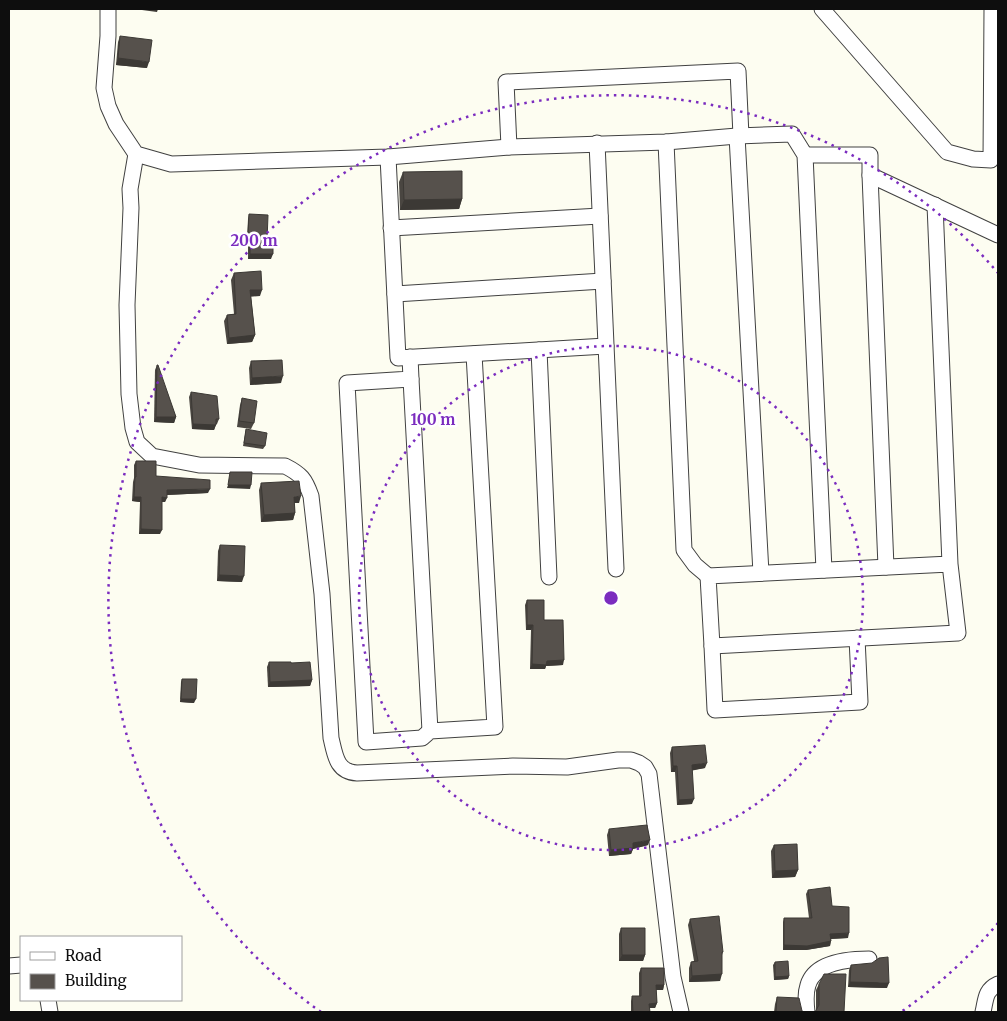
<svg xmlns="http://www.w3.org/2000/svg" width="1007" height="1021" font-family="Merriweather,serif">
	<rect width="100%" height="100%" fill="#fdfdf1"/>
	<g fill="none" stroke-linecap="round" stroke-linejoin="round">
		<defs>
			<g id="minor">
				<polyline points="108,9 108,36 104,88 108,106 116,124 136,154 171,164 388,157 509,147 666,142 737,136 792,134 805,155 824,570"/>
				<polyline points="822,9 947,152 973,159 991,160 992,9"/>
				<polyline points="737,136 761,573"/>
				<polyline points="666,142 684,550 695,565 708,576"/>
				<polyline points="597,143 616,569"/>
				<polyline points="509,147 506,82 738,71 741,136"/>
				<path d="M136 154 130 189 131 208 127 305 129 394 133 428 137 442 152 456 199 465 285 466C301 474 305 479 311 496L322 594 331 738C335 754 336 772 357 773L513 766 567 767 618 760H631L639 763 645 767 649 774 673 977 681 1012"/>
				<polyline points="805,155 870,155 870,175 998,235"/>
				<polyline points="388,157 398,358 606,346"/>
				<polyline points="870,175 886,567"/>
				<polyline points="935,205 950,564 958,633 712,646 708,576 950,564"/>
				<polyline points="391,228 600,216"/>
				<polyline points="395,294 603,281"/>
				<polyline points="539,350 549,577"/>
				<polyline points="410,357 411,379 347,383 366,742 422,738 430,731 495,727 474,354"/>
				<polyline points="411,379 430,731"/>
				<polyline points="712,646 715,710 860,702 857,638"/>
				<polyline points="9,966 21,965"/>
				<polyline points="48,1000 50,1012"/>
				<path d="M807 1012C806 1003 805 994 808 985 815 962 849 959 869 959"/>
				<path d="M983 1012C986 999 985 990 998 984"/>
			</g>
		</defs>
		<!-- minor casing -->
		<use href="#minor" stroke="#414141" stroke-width="17"/>
		<!-- minor -->
		<use href="#minor" stroke="#fff" stroke-width="15"/>
	</g>
	<!-- wall -->
	<g fill="#4a4641">
		<polygon points="120,36 147,68 116,65 118,42"/>
		<polygon points="403,172 462,199 459,209 400,210 399,182"/>
		<polygon points="249,214 267,241 271,259 248,259 248,239 247,239 248,219"/>
		<polygon points="234,273 260,296 251,296 255,335 252,342 227,344 224,321 227,315 234,314 231,280"/>
		<polygon points="251,361 281,383 250,385 249,368"/>
		<polygon points="157,365 176,417 174,423 154,422 155,370"/>
		<polygon points="191,392 219,419 217,424 216,424 214,430 192,429 189,397"/>
		<polygon points="242,398 254,423 251,429 237,427 240,405"/>
		<polygon points="246,429 265,446 263,449 243,446"/>
		<polygon points="136,461 156,476 208,493 167,495 165,502 162,502 160,534 139,534 140,502 132,501 133,482 134,478 134,465"/>
		<polygon points="261,483 299,503 294,503 295,513 293,520 261,522 259,490"/>
		<polygon points="220,545 242,582 217,581 218,551"/>
		<polygon points="527,600 544,620 563,665 546,666 545,669 530,669 531,630 526,630 525,605"/>
		<polygon points="269,662 291,663 312,680 310,686 268,687 267,667"/>
		<polygon points="182,679 194,703 180,702 181,682"/>
		<polygon points="672,747 705,768 692,770 692,804 677,805 675,772 671,772 670,753"/>
		<polygon points="609,829 648,845 633,849 631,854 609,856 607,835"/>
		<polygon points="774,845 798,870 795,877 772,878 771,851"/>
		<polygon points="808,890 832,906 848,938 831,939 830,946 806,950 783,950 783,922 784,918 809,918 806,894"/>
		<polygon points="690,919 723,952 722,955 720,981 689,982 689,968 691,962 694,961 688,925"/>
		<polygon points="621,928 645,955 643,961 619,961 619,934"/>
		<polygon points="775,962 789,976 788,979 774,980 773,965"/>
		<polygon points="851,965 887,988 848,987 849,970"/>
		<polygon points="641,968 664,985 663,990 656,990 657,1003 655,1008 649,1008 650,1012 631,1012 631,1001 632,996 639,996 639,973"/>
		<polygon points="819,984 844,1012 816,1010 816,990"/>
		<polygon points="777,997 802,1011 804,1012 774,1012 775,1004"/>
	</g>
	<!-- shaded-wall -->
	<g fill="#3c3935">
		<polygon points="143,9 158,9 157,12 142,10"/>
		<polygon points="118,58 149,62 147,68 116,65"/>
		<polygon points="462,199 459,209 400,210 404,200"/>
		<polygon points="250,254 273,254 271,259 248,259"/>
		<polygon points="250,290 262,290 260,296 248,297"/>
		<polygon points="255,335 252,342 227,344 229,338"/>
		<polygon points="283,376 281,383 250,385 252,378"/>
		<polygon points="156,417 176,417 174,423 154,422"/>
		<polygon points="193,424 216,425 214,430 192,429"/>
		<polygon points="228,485 251,485 250,489 227,488"/>
		<polygon points="210,489 208,493 166,495 167,490"/>
		<polygon points="301,496 299,503 291,503 294,497"/>
		<polygon points="134,497 141,497 140,502 132,501"/>
		<polygon points="162,497 167,498 165,502 161,502"/>
		<polygon points="295,513 293,520 261,522 264,515"/>
		<polygon points="141,529 162,530 160,534 139,534"/>
		<polygon points="219,575 244,576 242,582 217,581"/>
		<polygon points="527,625 533,625 531,630 526,630"/>
		<polygon points="564,660 563,665 546,666 545,669 530,669 532,664 547,661"/>
		<polygon points="312,680 310,686 268,687 270,682"/>
		<polygon points="181,699 196,699 194,703 180,702"/>
		<polygon points="707,763 705,768 690,771 692,765"/>
		<polygon points="673,766 677,766 675,772 671,772"/>
		<polygon points="694,799 692,804 677,805 679,800"/>
		<polygon points="650,840 648,845 633,849 631,854 609,856 611,850 633,843"/>
		<polygon points="798,870 795,877 772,878 775,871"/>
		<polygon points="849,933 848,938 828,939 830,934"/>
		<polygon points="831,941 830,946 806,950 783,950 784,945"/>
		<polygon points="622,955 645,955 643,961 619,961"/>
		<polygon points="722,974 720,981 689,982 692,976"/>
		<polygon points="789,976 788,979 774,980 775,977"/>
		<polygon points="850,982 889,983 887,988 848,987"/>
		<polygon points="656,985 664,985 663,990 654,990"/>
		<polygon points="657,1003 655,1008 648,1008 649,1004"/>
	</g>
	<!-- building -->
	<g fill="#56514c" stroke="#3c3935">
		<polygon points="120,36 152,40 149,62 118,58"/>
		<polygon points="462,171 462,199 404,200 403,172"/>
		<polygon points="249,214 268,215 267,241 273,241 273,254 250,254 250,234 248,234"/>
		<polygon points="261,271 262,290 250,290 255,335 229,338 227,315 236,314 234,273"/>
		<polygon points="282,360 283,376 252,378 251,361"/>
		<polygon points="157,365 158,365 176,417 156,417"/>
		<polygon points="191,392 217,396 219,419 216,419 216,425 193,424"/>
		<polygon points="242,398 257,401 254,423 239,421"/>
		<polygon points="246,429 267,433 265,446 244,443"/>
		<polygon points="136,461 156,461 156,476 210,480 210,489 167,490 167,498 162,497 162,530 141,529 141,497 134,497 135,477 136,477"/>
		<polygon points="230,472 252,472 251,485 228,485"/>
		<polygon points="299,481 301,496 294,497 295,513 264,515 261,483"/>
		<polygon points="220,545 245,546 244,576 219,575"/>
		<polygon points="527,600 544,600 544,620 563,620 564,660 547,661 546,665 532,664 533,625 527,625"/>
		<polygon points="269,662 291,662 291,663 310,662 312,680 270,682"/>
		<polygon points="182,679 197,679 196,699 181,699"/>
		<polygon points="705,745 707,763 692,765 694,799 679,800 677,766 673,766 672,747"/>
		<polygon points="647,825 650,840 633,843 633,848 611,850 609,829"/>
		<polygon points="797,844 798,870 775,871 774,845"/>
		<polygon points="830,887 832,906 849,907 849,933 830,934 831,941 807,946 784,945 784,918 812,918 808,890"/>
		<polygon points="719,916 723,952 722,952 722,974 692,976 691,962 698,961 690,919"/>
		<polygon points="621,928 645,928 645,955 622,955"/>
		<polygon points="888,957 889,983 850,982 851,965 872,963 879,958"/>
		<polygon points="788,961 789,976 775,977 775,962"/>
		<polygon points="641,968 664,968 664,985 656,985 657,1003 649,1004 650,1012 633,1012 632,996 641,996"/>
		<polygon points="824,974 846,974 844,1012 815,1012 819,1005 819,984"/>
		<polygon points="777,997 799,998 802,1011 804,1012 776,1012"/>
	</g>
	<!-- distance rings -->
	<g fill="none" stroke="#7b2cbf" stroke-width="2.5" stroke-dasharray="2.5 5">
		<circle cx="611" cy="598" r="252"/>
		<path d="M998 923A505 505 0 0 1 901 1012M321 1012A505 505 0 1 1 998 273"/>
	</g>
	<circle cx="611" cy="598" r="8" fill="#7b2cbf" stroke="#fff" stroke-width="2.5"/>
	<g font-size="15" text-anchor="middle" font-weight="bold" fill="#7b2cbf" stroke="#fff" stroke-width="5" stroke-linejoin="round" paint-order="stroke">
		<text x="254" y="246">200 m</text>
		<text x="433" y="425">100 m</text>
	</g>
	<!-- border -->
	<rect width="1007" height="1021" fill="none" stroke="#0e0e0e" stroke-width="20"/>
	<!-- legend -->
	<rect x="20" y="936" width="162" height="65" fill="#ffffff" stroke="#9f9f9f"/>
	<rect x="30" y="952" width="25" height="8" fill="#ffffff" stroke="#9f9f9f"/>
	<text x="65" y="961" font-size="15" fill="#0e0e0e">Road</text>
	<rect x="30" y="974" width="25" height="15" fill="#56514c" stroke="#9f9f9f"/>
	<text x="65" y="986" font-size="15" fill="#0e0e0e">Building</text>
</svg>
